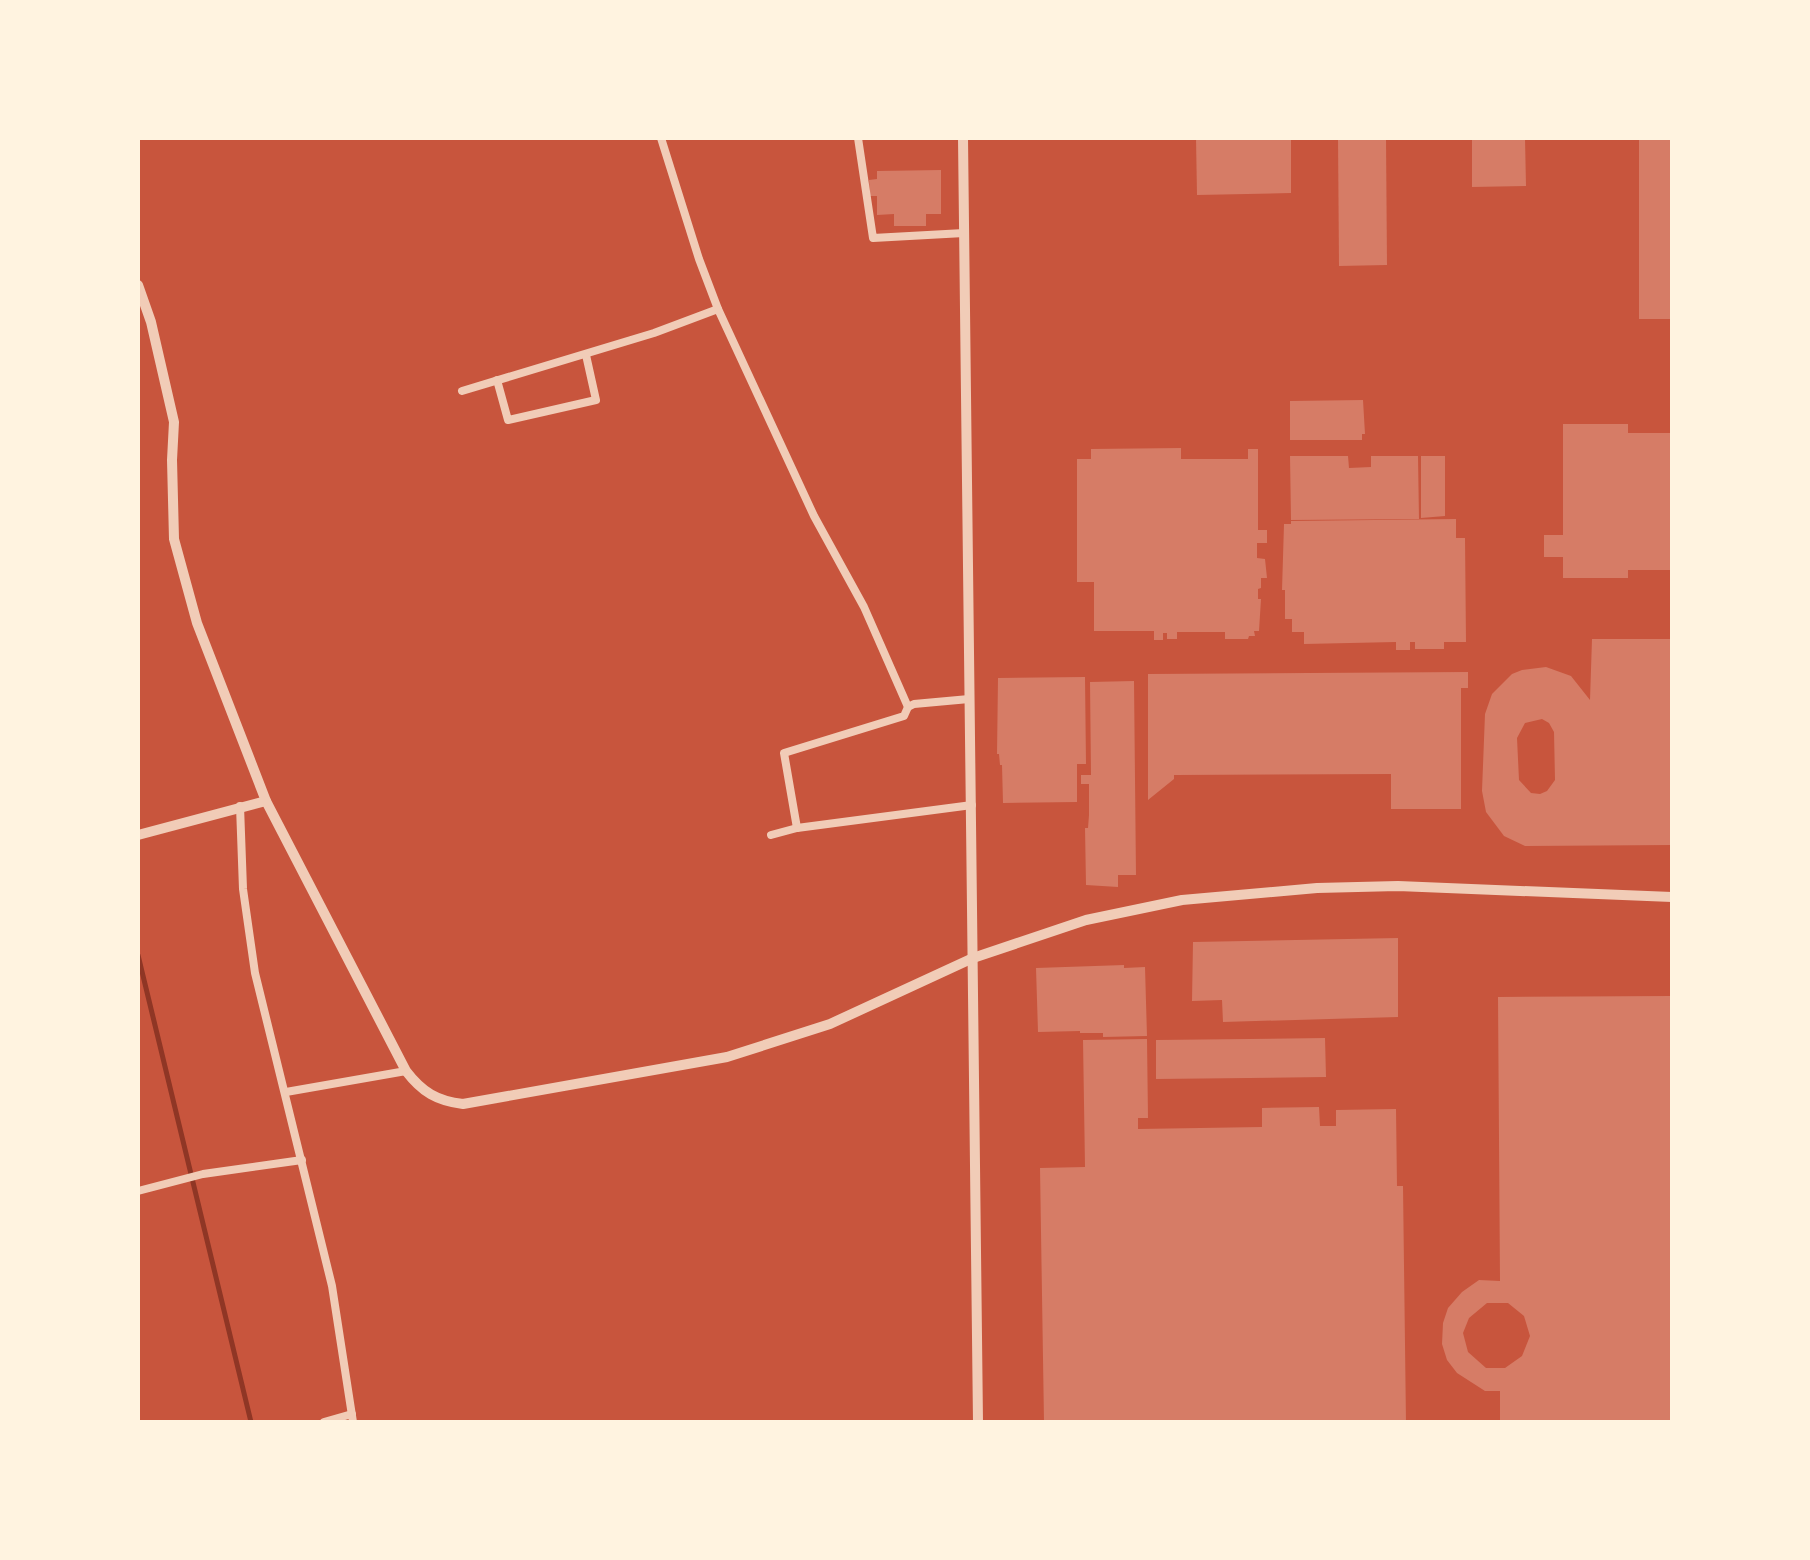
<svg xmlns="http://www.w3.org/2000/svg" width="1810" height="1560" font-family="'Work Sans',sans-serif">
	<rect width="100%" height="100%" fill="#c8553d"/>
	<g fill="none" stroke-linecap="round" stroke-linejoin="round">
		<!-- stream -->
		<polyline stroke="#8f3625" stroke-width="5" points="138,955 251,1422"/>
	</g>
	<!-- building -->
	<g fill="#d67c66" fill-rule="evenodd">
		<polygon points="1196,138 1291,138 1291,193 1197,195"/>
		<polygon points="1338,138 1386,138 1387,265 1339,266"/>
		<polygon points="1472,138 1525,138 1526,186 1472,187"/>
		<rect x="1639" y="138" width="33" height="181"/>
		<polygon points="941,170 941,214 926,214 926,226 894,226 894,214 877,215 877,196 870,196 869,180 877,179 877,171"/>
		<polygon points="1363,400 1365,434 1362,434 1362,440 1290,440 1290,401"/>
		<polygon points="1563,424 1628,424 1628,433 1672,433 1672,570 1628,570 1628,578 1563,578 1563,557 1544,557 1544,535 1563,535"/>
		<polygon points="1181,448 1181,459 1248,459 1248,449 1258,449 1258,530 1267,530 1267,543 1257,543 1257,558 1265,559 1267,578 1261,578 1261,588 1258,589 1258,599 1261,599 1259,631 1254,631 1255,636 1249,636 1248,639 1225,639 1225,632 1177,632 1177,639 1167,639 1167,633 1163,633 1163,640 1154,640 1154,631 1094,631 1094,582 1077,582 1077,459 1091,459 1091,449"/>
		<polygon points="1290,456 1348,456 1349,468 1371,467 1371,456 1418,456 1419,519 1291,520"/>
		<polygon points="1421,456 1445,456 1445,516 1421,518"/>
		<polygon points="1456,519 1456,538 1465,538 1466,642 1444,642 1444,649 1415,649 1415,642 1410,642 1410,650 1396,650 1396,642 1304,644 1304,632 1292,632 1292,619 1285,619 1285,590 1282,590 1284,524 1291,524 1291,521"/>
		<path d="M1592 639H1672V845L1525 846 1504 836 1486 812 1482 791 1485 714 1492 694 1512 674 1522 670 1546 667 1571 676 1590 700ZM1542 719 1549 723 1554 732 1555 780 1547 791 1540 794 1531 793 1519 780 1517 738 1525 723Z"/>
		<polygon points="1468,672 1468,688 1461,688 1461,809 1391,809 1391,774 1174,775 1174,779 1148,800 1148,674"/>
		<polygon points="1085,677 1086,764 1077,764 1077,802 1003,803 1002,765 1000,765 999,754 997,754 998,678"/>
		<polygon points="1134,681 1136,875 1118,875 1118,887 1086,885 1085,828 1088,828 1089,815 1089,784 1081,784 1081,775 1091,775 1090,682"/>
		<polygon points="1398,938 1398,1017 1223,1022 1222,1000 1192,1001 1193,942"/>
		<polygon points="1124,965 1124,968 1145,967 1147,1036 1103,1037 1103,1033 1080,1033 1080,1031 1038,1032 1036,968"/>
		<path d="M1672 996V1422H1500V1391H1485L1457 1373 1447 1360 1442 1344 1443 1323 1448 1308 1462 1292 1479 1280 1500 1281 1498 997ZM1487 1303H1508L1524 1316 1530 1336 1522 1356 1505 1368H1486L1468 1352 1463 1333 1469 1318Z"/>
		<polygon points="1325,1038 1326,1077 1156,1079 1156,1040"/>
		<polygon points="1147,1039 1148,1118 1138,1118 1138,1129 1262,1127 1262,1108 1319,1107 1320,1126 1336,1126 1336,1110 1396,1109 1397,1186 1403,1186 1406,1422 1044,1422 1040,1168 1085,1167 1083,1040"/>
	</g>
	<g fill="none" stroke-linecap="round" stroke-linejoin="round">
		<!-- minor -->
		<g stroke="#f1ccb7" stroke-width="8">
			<polyline points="661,138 699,259 718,309 814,516 864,607 908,707 914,704 969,699"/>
			<polyline points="858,138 873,238 964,233"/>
			<polyline points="497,380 508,420 596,400 586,355"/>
			<polyline points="462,391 654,333 718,309"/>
			<polyline points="240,806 243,889 255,973 332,1286 353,1422"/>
			<polyline points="797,828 784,753 904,716 908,707"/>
			<polyline points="771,835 797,828 972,805"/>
			<polyline points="286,1092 406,1071"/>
			<polyline points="138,1191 203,1174 302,1160"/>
			<polyline points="324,1422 352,1414"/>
		</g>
		<!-- tertiary -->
		<g stroke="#f1ccb7" stroke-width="10">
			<polyline points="963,138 978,1422"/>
			<path d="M138 285 151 322 174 422 172 460 174 539 197 623 266 801 406 1071C422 1092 437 1101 463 1104L727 1057 830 1024 973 958 1086 920 1182 900 1317 888 1398 886 1672 897"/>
			<polyline points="138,835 266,801"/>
		</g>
	</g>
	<!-- border -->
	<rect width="1810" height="1560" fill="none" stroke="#fff3e0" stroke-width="280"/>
</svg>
